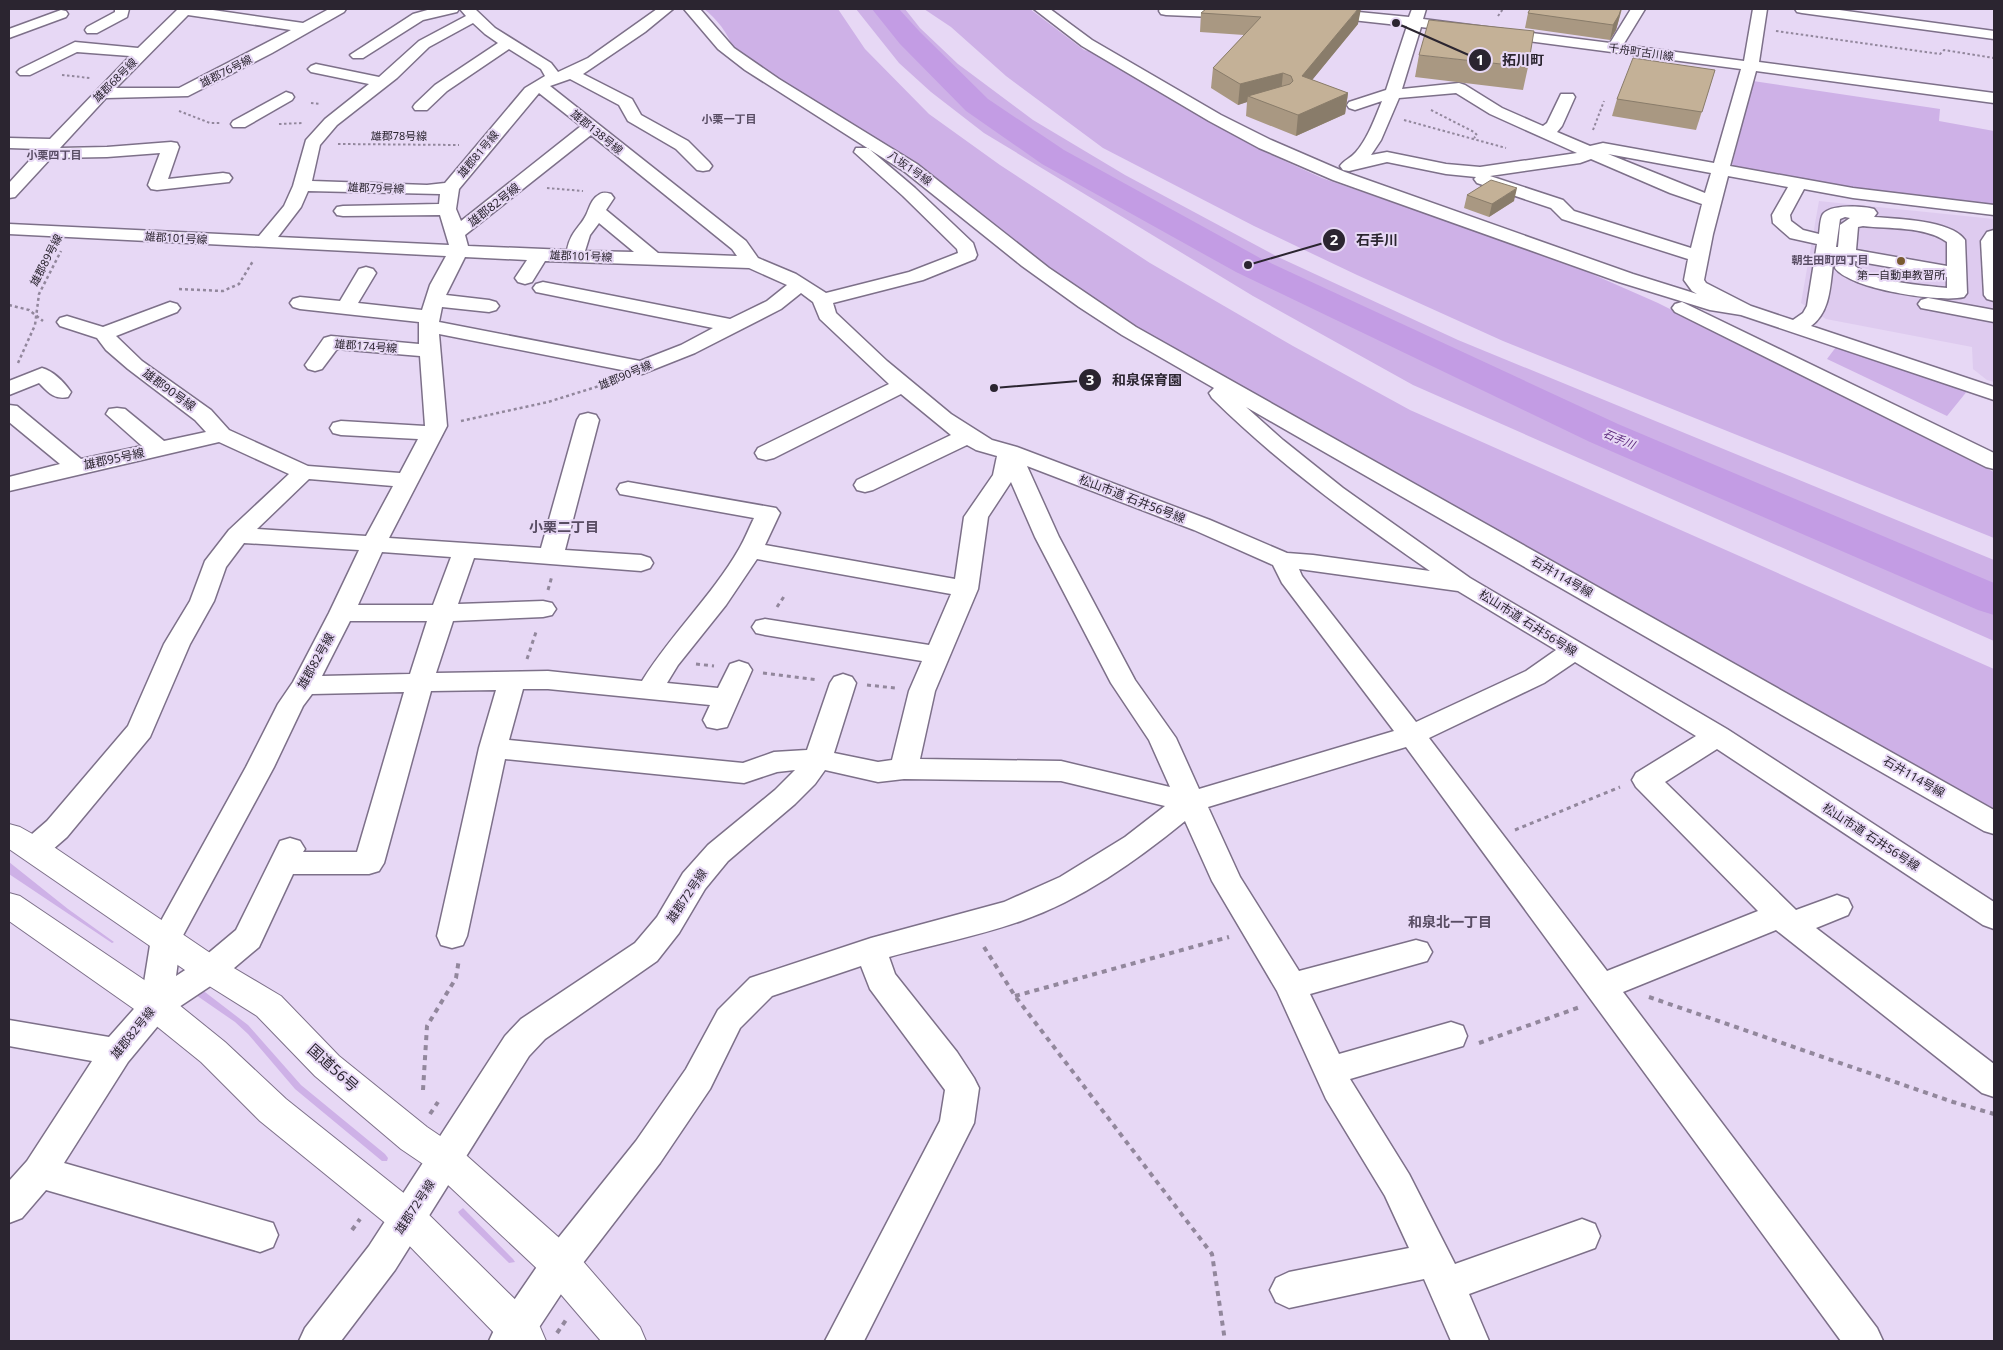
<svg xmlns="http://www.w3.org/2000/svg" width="2003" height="1350" font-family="'Noto Sans','Noto Sans JP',sans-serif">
	<rect width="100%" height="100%" fill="#e7d8f5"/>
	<!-- built -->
	<polygon fill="#decbef" points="1819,201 1994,219 1994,382 1987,380 1973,369 1972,347 1826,319 1801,303"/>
	<!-- green -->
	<g fill="#ceb1e7">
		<path d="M704 9H838L865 49 929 114 1000 165 1150 263 1293 346 1410 410 1994 669V810L1151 336 1046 266 955 193 890 147 778 80 733 49C729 34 716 18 704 9Z"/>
		<polygon points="856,9 905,9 920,28 958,64 1033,120 1125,175 1278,257 1458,340 1994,560 1994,641 1413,385 1253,296 984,133 931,92 899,63"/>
		<polygon points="924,9 1030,9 1084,50 1097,53 1202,118 1265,152 1322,178 1567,263 1658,303 1994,472 1994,538 1503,341 1357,275 1254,226 1103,148 1006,76 951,27"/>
		<polygon points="1753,81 1940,109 1939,121 1994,131 1994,207 1873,193 1734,167 1732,165"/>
		<polygon points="1836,347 1968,390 1947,416 1827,359"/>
		<polygon points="9,862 68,909 114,942 112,943 9,874"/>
		<polygon points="201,989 248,1025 301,1085 385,1154 388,1158 387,1161 382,1161 295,1089 248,1034 235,1022 193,993"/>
		<polygon points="463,1208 513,1259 515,1262 509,1263 460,1215 458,1212"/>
	</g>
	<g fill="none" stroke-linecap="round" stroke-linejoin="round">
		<!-- river -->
		<polygon fill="#c39ce4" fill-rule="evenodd" points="872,9 899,9 920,32 988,99 1064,150 1260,258 1618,424 1994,583 1994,615 1978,610 1590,442 1236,272 1042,164 966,111 900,44"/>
		<defs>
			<g id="minor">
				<polygon points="115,9 129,9 127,17 97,33 87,33 85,30 87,27 115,12"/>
				<path d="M178 9H206L303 23 329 9H346L344 12 272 53 188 96 106 98 60 148 107 147 171 142 177 143 179 147 168 179 223 173 229 174 232 178 229 182 157 190 151 189 148 185 160 153 107 157 51 158 15 197 9 198V183L40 149 9 148V138L50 139 130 56 77 52 30 75H20L17 72 20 69 75 42 138 48ZM188 15 291 30 179 88H116Z"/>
				<polygon points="431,9 459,9 457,12 423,20 363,58 353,58 350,55 413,14"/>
				<path d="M460 9H475L495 28 551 63 558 72 588 58 657 9H673L645 32 583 74 632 99 641 115 688 141 709 162 712 166 709 170 703 171 697 170 676 149 628 121 619 105 570 79 550 86 746 241 758 258 796 274 826 293 909 272 958 253 957 249 903 196 854 152 856 148H868L915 188 973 243 977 255 975 259 923 280 833 303 836 313 887 361 951 414 992 440 1017 447 1210 520 1287 553 1313 555 1430 571C1353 518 1279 464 1212 398L1209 393 1214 388 1122 335 1079 307 1022 266 905 172 745 70 718 49 684 9H700L734 48 779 79 917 164 1049 268 1136 327 1994 810V834L1984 831 1246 407 1283 440 1343 488 1470 578 1727 729 1994 902V929L1983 925 1717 749 1665 782 1796 910 1837 895 1848 899 1852 907 1848 915 1816 928 1994 1064V1097L1982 1093 1776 930 1623 992 1877 1328 1883 1341H1841L1406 747 1208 807 1240 877 1299 971 1416 940 1427 943 1432 952 1427 961 1310 994 1339 1054 1451 1022 1463 1026 1467 1036 1463 1046 1350 1079 1409 1174 1455 1264 1582 1219 1595 1224 1600 1236 1595 1248 1469 1294 1489 1341H1451L1424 1279 1289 1308 1276 1302 1270 1290 1276 1278 1289 1272 1409 1248 1385 1196 1326 1099 1277 991 1212 881 1185 821C1136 861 1081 900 1021 921 978 936 933 945 889 957L895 974 957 1052 974 1078 979 1088 974 1123 864 1341H825L940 1121 945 1090 870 989 861 966 772 996 740 1028 710 1089 660 1163 573 1276 530 1341H489L495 1328 547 1252 636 1141 686 1069 718 1010 750 978 871 938 1004 902 1060 877 1125 837 1165 806 1061 781 904 779 878 782 825 770 815 784 795 804 728 861 705 889 679 933 657 961 545 1039 529 1056 395 1270 341 1341H299L305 1328 369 1246 505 1036 521 1019 635 943 657 917 683 873 708 845 775 790 795 770 777 772 744 783 505 759 467 936 463 945 452 948 441 945 437 936 479 748 496 690 431 691 384 863 379 871 369 874H293L259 947 221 979 167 1015 128 1062 64 1163 273 1223 278 1235 273 1247 260 1252 46 1190 22 1218 9 1223V1181L27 1161 92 1061 9 1046V1020L109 1037 141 1001 151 939 246 767 278 704 293 682 329 613 359 550 244 543 226 567 214 601 190 644 150 737 67 837 44 857 34 860 24 857 19 849 24 841 47 821 128 726 164 644 190 601 205 561 229 530 289 474 219 442 9 491V477L60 464 9 422V405L17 406 81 459 142 446 106 414 109 409 117 408 125 409 164 441 206 432 195 420 128 369 106 350 97 338 60 326 57 322 60 318 67 316 103 327 170 302 177 304 180 308 177 312 116 336 142 361 211 410 229 430 308 466 400 473 418 439 341 435 333 433 330 428 333 423 341 421 425 426 420 356 337 349 322 369 315 371 308 369 305 365 324 338 331 336 419 344V322L300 309 293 307 290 303 293 299 300 297 340 301 359 269 366 267 373 269 376 273 358 303 422 310 430 285 446 256 9 234V224L259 236 284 206 293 186 306 140 325 119 369 84 311 72 308 69 311 66 316 64 379 77 419 41 466 16ZM473 23 485 34 498 43 435 85 415 104 413 107 415 110H427L447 91 509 49 541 69 545 76 525 88 445 183 427 185 312 181 320 145 337 125 397 78 429 47ZM539 93 581 126 461 221 456 209 459 189ZM591 135 732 249 737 256 658 253 606 210 614 198 611 194C607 193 604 192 600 194 592 198 590 206 587 213 581 227 571 230 567 250L468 246 465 235ZM308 191 440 194 439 204 343 206 337 207 334 211 337 215 343 216 440 215 449 245 278 237 301 207ZM599 223 634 252 585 251 590 235ZM465 257 527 260 515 278 518 282 525 284 532 282 545 261 749 268 787 285 767 301 730 319 543 282 536 284 533 288 536 292 713 328 681 345 640 361 439 322 442 307 489 312 496 310 499 306 496 302 489 300 446 295ZM801 293 813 302 820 319 889 384 758 448 755 453 758 458 766 460 774 458 901 394 951 435 857 480 854 485 857 490 865 492 873 490 967 445 976 450 997 456 993 475 964 517 955 579 765 545 780 513 776 508 628 482 620 484 617 489 620 494 754 518C749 528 745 539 739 549 712 596 671 634 642 681L548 671 436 673 453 621 543 617 552 615 556 609 552 603 543 601 458 604 474 558 641 571 650 568 653 563 650 558 641 555 565 550 599 420 596 415 588 413 580 415 577 420 541 548 389 538 447 426 439 334 642 374 695 353 781 309ZM1027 466 1194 530 1273 565 1282 583 1394 731 1199 789 1176 738 1135 680 1059 537ZM309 479 393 486 366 536 257 529ZM1011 482 1035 537 1111 683 1149 740 1170 787 1061 761 920 759 935 691 978 589 988 517ZM382 552 451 557 433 605H358ZM757 559 951 594 929 645 765 619 756 621 752 627 756 633 765 635 922 661 909 691 892 760 878 762 834 753 856 683 852 677 843 674 834 677 830 683 807 750 774 752 743 763 509 740 523 689H548L710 705 703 720 707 727 717 729 727 727 752 670 748 664 739 661 730 664 718 688 667 683 678 665 726 605ZM1299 569 1458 591 1556 650 1526 671 1416 722 1302 576ZM350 621H427L410 674 322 676ZM1575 662 1696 736 1636 773 1632 780 1636 787 1758 911 1607 971 1429 738 1544 683ZM404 692 357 852H303L305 849 300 841 290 838 280 841 236 930 199 961 176 976 181 939 274 767 303 706 312 694Z"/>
				<path d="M1034 9H1050L1092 40 1221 115 1271 140 1345 172 1633 274 1697 294 1692 291 1684 280 1688 259 1562 219 1551 208 1477 183 1474 179 1476 177 1446 174 1387 162 1349 171 1343 170 1340 166C1344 160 1351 158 1356 152 1368 138 1375 118 1382 101L1355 110 1349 108 1347 105 1349 102 1386 90 1407 26 1288 13 1283 12 1281 9H1328L1409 17 1412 9H1426L1423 19 1610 43 1631 9H1645L1623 45 1744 61 1753 9H1767L1759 62 1994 93V103L1756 71 1730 166 1853 188 1994 205V215L1853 198 1804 189 1790 215 1791 221 1803 230 1819 234C1820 228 1820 218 1823 214 1831 204 1863 206 1874 209L1877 213 1874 217C1898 219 1951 220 1965 240L1967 293 1964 297C1940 303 1850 289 1835 268L1837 258 1834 257C1830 281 1832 311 1811 326L1994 387V400L1741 315 1710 310 1619 282 1333 180 1259 148 1209 121 1082 46ZM1421 27 1741 69 1714 163 1603 143 1590 146 1557 132 1562 126 1575 97 1573 94H1561L1547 123 1543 126 1502 108 1465 85 1459 83 1402 89ZM1456 93 1490 114 1577 153 1480 167 1446 164 1387 152 1371 155 1381 140 1399 98ZM1608 154 1711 173 1705 193ZM1591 159 1670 193 1702 204 1691 248 1574 211 1563 200 1490 176 1580 163ZM1728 176 1788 187 1772 215 1773 223 1790 238 1817 244 1807 306 1803 313 1793 320 1751 306 1706 283 1704 280 1713 234ZM1845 217 1850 218 1840 225 1838 247H1836L1840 219ZM1863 226C1889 229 1925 226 1947 242V266L1856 250 1858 227ZM1855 261 1947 277V288C1922 285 1875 283 1855 266Z"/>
				<polygon points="1160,9 1237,10 1242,11 1244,14 1242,17 1237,18 1166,15 1161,14 1159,11"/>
				<polygon points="1795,9 1832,9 1994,31 1994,39 1802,13 1797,12"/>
				<polygon points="61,10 66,11 68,14 66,17 9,38 9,29"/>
				<polygon points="286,92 292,94 294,97 292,100 245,127 233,127 231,124 233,121"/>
				<polygon points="1994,230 1994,301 1987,299 1984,295 1981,241 1987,232"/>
				<polygon points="1928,298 1994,310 1994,322 1921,308 1918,304 1921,300"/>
				<polygon points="1682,302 1994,453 1994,469 1986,467 1675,312 1672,308 1675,304"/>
				<path d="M42 368C53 371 64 382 71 392L68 397C54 400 48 392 39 383L9 395V381Z"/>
			</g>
			<g id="highway">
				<polygon points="9,824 20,827 45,841 222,961 281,996 339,1056 427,1127 458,1148 574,1251 640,1327 646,1341 601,1341 546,1277 432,1170 401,1149 315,1076 257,1016 198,979 9,849"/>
				<polygon points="9,893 20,896 168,996 225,1042 286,1099 420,1206 531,1315 540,1327 546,1341 502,1341 394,1230 260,1121 201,1062 144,1016 9,921"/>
			</g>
		</defs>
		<!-- minor casing -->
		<use href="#minor" stroke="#7d7089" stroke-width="3"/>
		<!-- highway casing -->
		<use href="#highway" stroke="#7d7089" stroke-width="2"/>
		<!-- path-far3 -->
		<g stroke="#92879c" stroke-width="2" stroke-dasharray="2.5 2.5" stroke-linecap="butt">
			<polyline points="1498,16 1503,9"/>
			<polyline points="1776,31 1940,54 1944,50 1994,58"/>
			<polyline points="62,75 90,78"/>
			<polyline points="311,103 320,104"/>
			<polyline points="1431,110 1474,132 1477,135 1474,138"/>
			<polyline points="179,111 210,123 221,123"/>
			<polyline points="1404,120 1506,148"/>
			<polyline points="279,124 303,123"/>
			<polyline points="1593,130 1604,101"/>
			<polyline points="338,144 459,145"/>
			<polyline points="547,188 583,191"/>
		</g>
		<!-- path-far2 -->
		<g stroke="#92879c" stroke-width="2.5" stroke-dasharray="3 3" stroke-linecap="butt">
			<polyline points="179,289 223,291 239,284 253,261"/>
			<polyline points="9,305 29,310 43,321"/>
			<polyline points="18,363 35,325 39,294 61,251"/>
			<polyline points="461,421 548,402 612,382"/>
		</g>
		<!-- path-far1 -->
		<g stroke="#92879c" stroke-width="3" stroke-dasharray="4 4" stroke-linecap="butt">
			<polyline points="548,590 552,576"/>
			<polyline points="777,607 785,595"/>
			<polyline points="527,659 536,632"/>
			<polyline points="696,664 714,666"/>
			<polyline points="763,673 818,680"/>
			<polyline points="867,685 895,688"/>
			<polyline points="1515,830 1620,787"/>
		</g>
		<!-- path -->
		<g stroke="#92879c" stroke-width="4" stroke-dasharray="5 5" stroke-linecap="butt">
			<polyline points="984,947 1015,996 1212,1254 1225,1341"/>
			<polyline points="1015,996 1229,937"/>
			<polyline points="1649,997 1953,1102 1994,1114"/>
			<polyline points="1479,1043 1580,1007"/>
			<polyline points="423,1090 427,1026 456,978 459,959"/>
			<polyline points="430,1114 438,1102"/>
			<polyline points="352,1230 360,1219"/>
			<polyline points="557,1333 566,1320"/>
		</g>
		<!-- minor -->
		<use href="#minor" fill="#fff" fill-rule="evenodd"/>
		<!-- highway -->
		<use href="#highway" fill="#fff" fill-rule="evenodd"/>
	</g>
	<!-- wall -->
	<g fill="#a99882">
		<polygon points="1206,9 1358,24 1312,80 1348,93 1345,114 1296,136 1246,116 1247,102 1238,105 1211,88 1213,68 1244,35 1200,32 1201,13"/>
		<polygon points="1530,9 1622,9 1616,30 1610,40 1525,28 1528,13"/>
		<polygon points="1419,55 1528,67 1523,90 1415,77"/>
		<polygon points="1715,70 1696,130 1612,116 1617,99"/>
		<polygon points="1467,195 1514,201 1489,217 1464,208"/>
	</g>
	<!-- shaded-wall -->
	<g fill="#897c6a">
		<polygon points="1358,9 1361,9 1358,24 1299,96 1302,76"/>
		<polygon points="1621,9 1620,15 1616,30 1610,40 1613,25"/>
		<polygon points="1283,73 1281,93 1248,96 1247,102 1238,105 1240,84"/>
		<polygon points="1348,93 1345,114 1296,136 1298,115"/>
		<polygon points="1517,188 1514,201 1489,217 1492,204"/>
	</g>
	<!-- building -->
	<g fill="#c4b197" stroke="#897c6a">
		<polygon points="1206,9 1358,9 1302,76 1348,93 1298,115 1248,96 1290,84 1293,81 1291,76 1283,73 1240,84 1213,68 1261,17 1201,13"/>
		<polygon points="1530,9 1621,9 1619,15 1613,25 1528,13"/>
		<polygon points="1429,20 1534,31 1528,67 1419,55"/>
		<polygon points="1633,58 1715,70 1702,112 1617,99"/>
		<polygon points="1491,180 1517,188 1492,204 1467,195"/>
	</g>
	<!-- markers -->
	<circle fill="#795b30" stroke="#e7d8f5" stroke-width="2" cx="1901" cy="261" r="5"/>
	<g text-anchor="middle" stroke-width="4" stroke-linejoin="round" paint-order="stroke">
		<!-- far-street labels -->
		<g font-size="11" fill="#2b2530" stroke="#e7d8f5">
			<text transform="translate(1641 52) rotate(8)" y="4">千舟町古川線</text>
			<text transform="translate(226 71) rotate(-27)" y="4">雄郡76号線</text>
			<text transform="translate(115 80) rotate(-45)" y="4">雄郡68号線</text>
			<text transform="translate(597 132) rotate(39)" y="4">雄郡138号線</text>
			<text x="399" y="140">雄郡78号線</text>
			<text transform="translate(478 154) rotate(-50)" y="4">雄郡81号線</text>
			<text transform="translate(910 168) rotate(35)" y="4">八坂1号線</text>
			<text transform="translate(376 188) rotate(2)" y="4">雄郡79号線</text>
			<text transform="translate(176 238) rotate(3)" y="4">雄郡101号線</text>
			<text transform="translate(581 256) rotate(2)" y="4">雄郡101号線</text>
			<text transform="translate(46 260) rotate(-63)" y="4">雄郡89号線</text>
			<text transform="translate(366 346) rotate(4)" y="4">雄郡174号線</text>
			<text transform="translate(625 375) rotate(-23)" y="4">雄郡90号線</text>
		</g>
		<!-- far-neighbourhood labels -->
		<g font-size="11" font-weight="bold" fill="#584c63" stroke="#e7d8f5">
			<text x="729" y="123">小栗一丁目</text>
			<text x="54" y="159">小栗四丁目</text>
			<text x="1830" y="264">朝生田町四丁目</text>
		</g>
		<!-- far-poi labels -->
		<g font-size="11" fill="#2b2530" stroke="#e7d8f5">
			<text x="1901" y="279">第一自動車教習所</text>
		</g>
		<!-- far-water labels -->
		<g font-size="11" font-style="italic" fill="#5a277b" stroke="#e7d8f5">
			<text transform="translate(1619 439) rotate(23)" y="4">石手川</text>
		</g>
		<!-- street labels -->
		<g font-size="12" fill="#2b2530" stroke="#e7d8f5">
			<text transform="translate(494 205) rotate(-38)" y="4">雄郡82号線</text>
			<text transform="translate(169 390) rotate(36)" y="4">雄郡90号線</text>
			<text transform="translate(114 459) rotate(-12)" y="4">雄郡95号線</text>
			<text transform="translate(1132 499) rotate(21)" y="4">松山市道 石井56号線</text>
			<text transform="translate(1562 577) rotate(30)" y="4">石井114号線</text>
			<text transform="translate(1528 623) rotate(32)" y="4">松山市道 石井56号線</text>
			<text transform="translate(316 661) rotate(-61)" y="4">雄郡82号線</text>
			<text transform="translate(1914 777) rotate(30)" y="4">石井114号線</text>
			<text transform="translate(1871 837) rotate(33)" y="4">松山市道 石井56号線</text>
			<text transform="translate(687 896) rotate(-56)" y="4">雄郡72号線</text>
			<text transform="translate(133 1033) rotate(-51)" y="4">雄郡82号線</text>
			<text transform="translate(415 1207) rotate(-57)" y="4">雄郡72号線</text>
		</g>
		<!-- neighbourhood labels -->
		<g font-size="14" font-weight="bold" fill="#584c63" stroke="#e7d8f5">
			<text x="564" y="532">小栗二丁目</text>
			<text x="1450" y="927">和泉北一丁目</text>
		</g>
		<!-- near-street labels -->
		<g font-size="15" fill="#2b2530" stroke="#e7d8f5">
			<text transform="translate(333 1068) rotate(42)" y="5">国道56号</text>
		</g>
	</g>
	<!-- callouts -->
	<path fill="none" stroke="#2b2530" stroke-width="2" d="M1396 23L1480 60M1248 265L1334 240M994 388L1090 380"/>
	<g fill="#2b2530" stroke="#e7d8f5" stroke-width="2">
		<circle cx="1396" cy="23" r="5"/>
		<circle cx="1248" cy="265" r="5"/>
		<circle cx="994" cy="388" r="5"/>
		<circle cx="1480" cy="60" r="12"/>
		<circle cx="1334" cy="240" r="12"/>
		<circle cx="1090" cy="380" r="12"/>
	</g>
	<g font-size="15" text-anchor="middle" font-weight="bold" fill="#fff">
		<text x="1480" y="65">1</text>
		<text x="1334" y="245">2</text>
		<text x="1090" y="385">3</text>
	</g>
	<g font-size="14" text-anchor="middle" font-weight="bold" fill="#2b2530" stroke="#e7d8f5" stroke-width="4" stroke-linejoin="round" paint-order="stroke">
		<text x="1523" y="65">拓川町</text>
		<text x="1377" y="245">石手川</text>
		<text x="1147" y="385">和泉保育園</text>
	</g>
	<!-- border -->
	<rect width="2003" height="1350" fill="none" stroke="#2b2530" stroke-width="20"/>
</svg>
